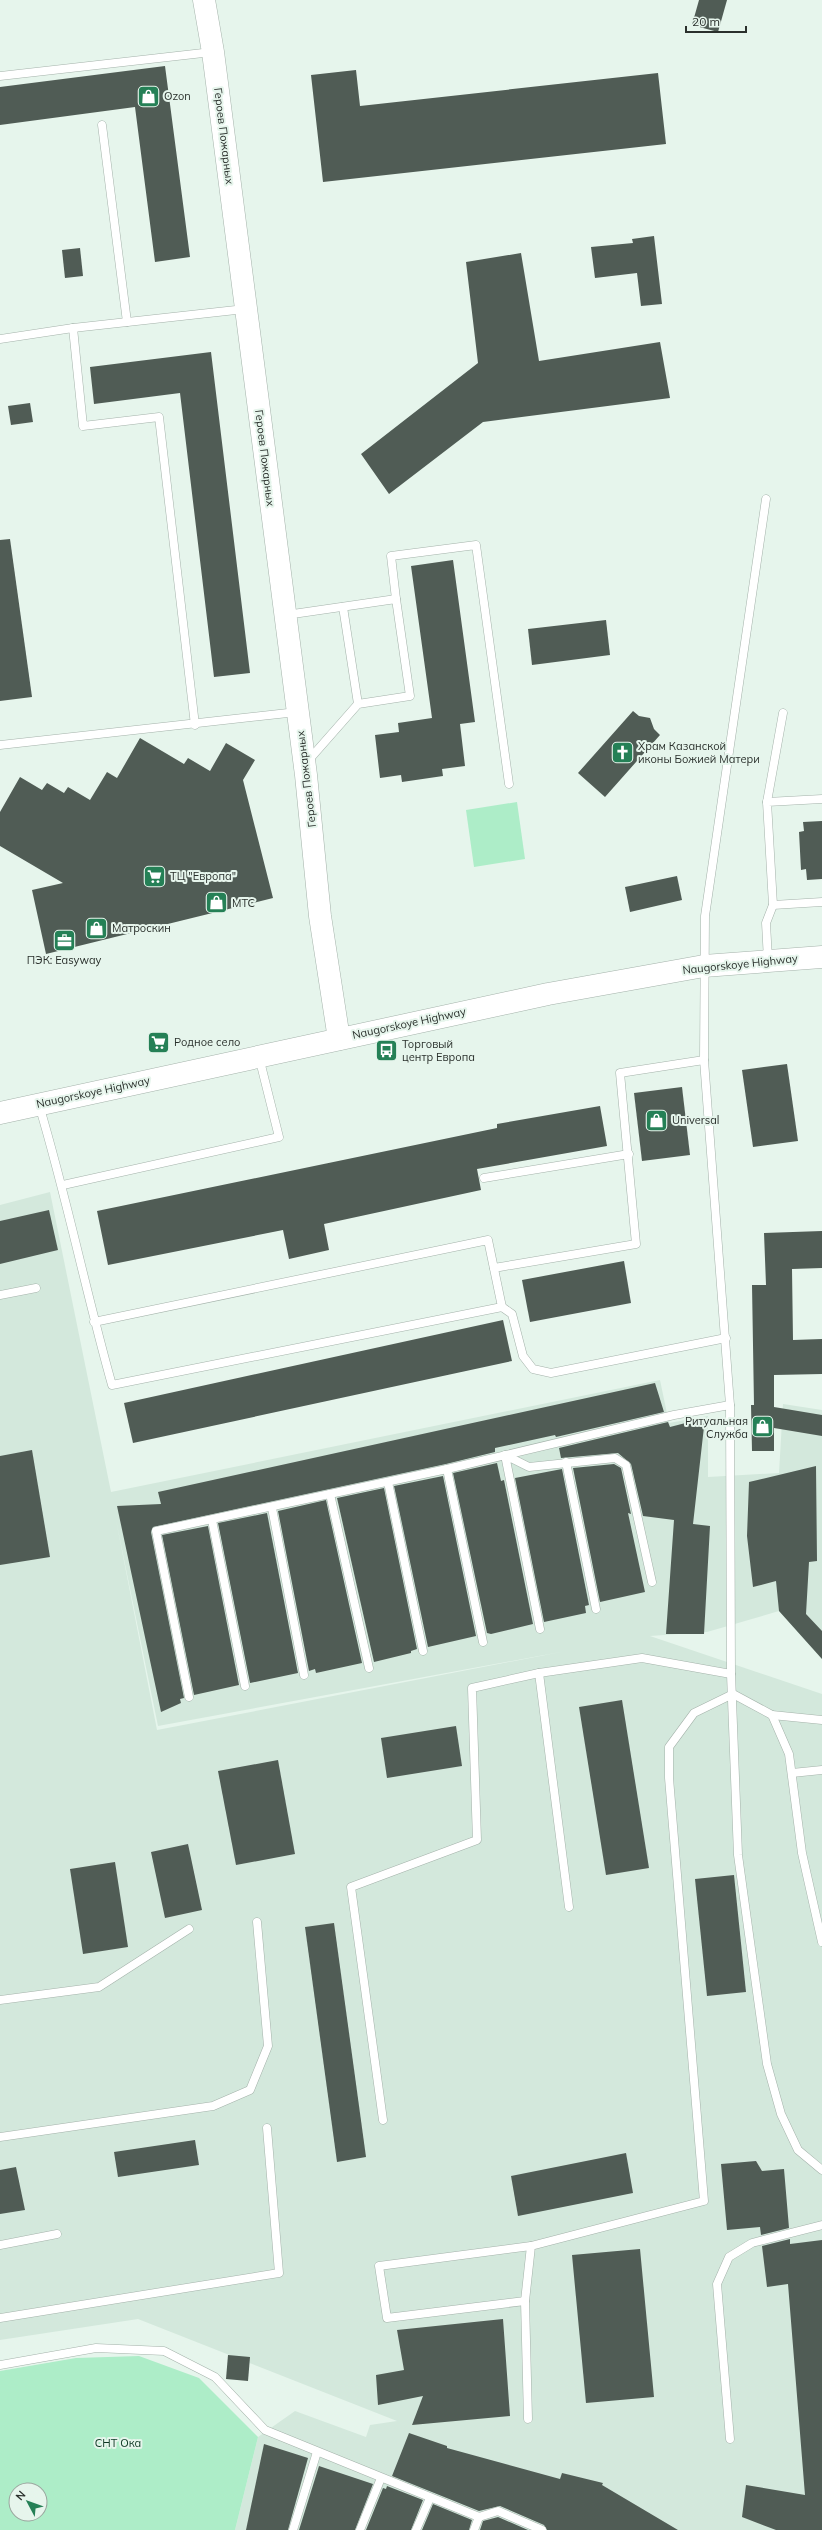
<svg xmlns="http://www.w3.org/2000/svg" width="822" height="2530" font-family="Mulish,sans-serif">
	<rect width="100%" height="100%" fill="#e6f5ec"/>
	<!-- built -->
	<path fill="#d3e8dc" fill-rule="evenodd" d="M50 1192 111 1492 660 1380 669 1423 708 1416V1477L779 1473 783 1404 822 1410V1659L779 1611 707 1632 650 1636 822 1694V2530H235L258 2437 295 2411 366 2437 370 2425 397 2421 138 2319 0 2340V1205ZM116 1520 158 1726 566 1651 157 1730Z"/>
	<!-- green -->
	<g fill="#adedc8" fill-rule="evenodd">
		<polygon points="517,802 525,859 474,867 466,810"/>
		<path d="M139 2356 199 2378 258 2437 235 2530H0V2371L76 2358ZM16 2490H40V2514H16Z"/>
	</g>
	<!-- building -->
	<g fill="#505c55">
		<polygon points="699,0 727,0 718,32 692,25"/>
		<polygon points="165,66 190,257 155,262 135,107 0,125 0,87"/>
		<polygon points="356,70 360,106 658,73 666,144 323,182 311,75"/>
		<polygon points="654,236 662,304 641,306 637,273 595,278 591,247 633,243 632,239"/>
		<polygon points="80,248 83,276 65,278 62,250"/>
		<polygon points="521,253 539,361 660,342 670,398 483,422 389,494 361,454 478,363 466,262"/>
		<polygon points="211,352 250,673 214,677 180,393 94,404 90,367"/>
		<polygon points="30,403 33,422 11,425 8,406"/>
		<polygon points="10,539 32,697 0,701 0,540"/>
		<polygon points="453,560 475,722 460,724 465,766 442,769 443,776 402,782 401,775 380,778 375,735 399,732 398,723 432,718 411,566"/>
		<polygon points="606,620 610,655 532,665 528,629"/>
		<polygon points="633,711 639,716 650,718 654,729 660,735 605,797 578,773"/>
		<polygon points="140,738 184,764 188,758 210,771 226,743 255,760 243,780 273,898 46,954 32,890 63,883 0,846 0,812 20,777 42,790 47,783 64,793 68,787 90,800 107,772 117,778"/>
		<polygon points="822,821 822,879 807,880 806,869 801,870 799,832 804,831 803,822"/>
		<polygon points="677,876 682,900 630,912 625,887"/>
		<polygon points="787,1064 798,1141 753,1147 742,1070"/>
		<polygon points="682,1087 690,1155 642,1161 634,1093"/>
		<polygon points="600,1106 607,1146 477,1169 481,1190 324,1224 329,1250 289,1259 283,1230 108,1265 97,1211 497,1128 497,1124"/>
		<polygon points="49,1210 58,1250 0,1264 0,1221"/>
		<polygon points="822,1231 822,1268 792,1269 793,1340 822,1339 822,1374 774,1375 774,1407 822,1415 822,1436 774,1428 774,1451 752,1451 751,1405 754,1405 752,1285 766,1285 764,1233"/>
		<polygon points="624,1261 631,1303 530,1322 522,1280"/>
		<polygon points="503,1320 512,1361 133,1443 124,1403"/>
		<polygon points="655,1383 664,1412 556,1437 555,1435 495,1448 495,1452 446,1464 153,1527 151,1532 184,1698 180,1699 181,1703 161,1712 117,1506 161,1504 158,1492"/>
		<polygon points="705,1418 693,1524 710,1526 704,1634 666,1634 674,1520 643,1516 631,1464 618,1453 561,1458 559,1448 668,1422 670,1427"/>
		<polygon points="32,1450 50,1557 0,1565 0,1456"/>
		<polygon points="497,1463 501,1481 504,1480 533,1624 491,1634 487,1633 453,1473"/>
		<polygon points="614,1464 621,1468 631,1514 628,1513 645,1592 600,1602 573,1468"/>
		<polygon points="816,1466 817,1561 809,1562 806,1614 822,1631 822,1659 779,1611 776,1581 753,1587 747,1536 749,1482"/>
		<polygon points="562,1469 589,1605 585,1606 586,1613 544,1622 515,1478"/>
		<polygon points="443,1476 476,1636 428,1647 394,1486"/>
		<polygon points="384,1488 417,1649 411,1651 411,1653 374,1662 337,1498"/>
		<polygon points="326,1500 362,1663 316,1673 315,1669 309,1671 278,1511"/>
		<polygon points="267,1513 298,1673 250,1683 218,1523"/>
		<polygon points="208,1526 239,1685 194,1695 162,1535"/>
		<polygon points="622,1700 649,1868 606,1875 579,1707"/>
		<polygon points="456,1726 462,1766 387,1778 381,1738"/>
		<polygon points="278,1760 295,1854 236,1865 218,1771"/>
		<polygon points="188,1844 202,1910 165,1918 151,1852"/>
		<polygon points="115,1862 128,1947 83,1954 70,1869"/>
		<polygon points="734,1875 746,1992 707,1996 695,1879"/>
		<polygon points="334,1923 366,2157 337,2162 305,1927"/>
		<polygon points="195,2140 199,2165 118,2177 114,2152"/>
		<polygon points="626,2153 633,2193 518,2216 511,2176"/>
		<polygon points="756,2161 762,2171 784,2169 789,2228 761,2235 760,2227 727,2230 721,2164"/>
		<polygon points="16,2167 25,2210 0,2214 0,2170"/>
		<polygon points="790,2239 790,2244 822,2240 822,2530 776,2530 742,2517 746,2485 805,2495 788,2284 767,2287 762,2246"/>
		<polygon points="640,2249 654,2397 586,2403 572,2255"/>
		<polygon points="503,2319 510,2416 412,2425 423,2396 378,2405 376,2375 404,2370 397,2330"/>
		<polygon points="228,2355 250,2357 248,2381 226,2379"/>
		<polygon points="409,2433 447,2446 447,2448 560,2479 562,2473 603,2483 602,2485 678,2530 547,2530 544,2525 500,2506 479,2511 392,2476"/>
		<polygon points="264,2444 308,2458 288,2530 246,2530"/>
		<polygon points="319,2466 373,2484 355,2530 299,2530"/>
		<polygon points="387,2486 423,2500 411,2530 366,2530 383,2488 386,2489"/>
		<polygon points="433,2504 472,2520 469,2530 422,2530"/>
		<polygon points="498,2517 528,2530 480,2530 483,2521"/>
	</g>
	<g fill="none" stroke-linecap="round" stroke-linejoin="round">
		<defs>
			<g id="lane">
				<polyline points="0,76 212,52"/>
				<polyline points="102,125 127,322"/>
				<polyline points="73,328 83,426 159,417 195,725"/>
				<polyline points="0,339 73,328 245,309"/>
				<polyline points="766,499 705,916 704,1060 730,1405 731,1674 738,1855 767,2064 781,2114 798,2150 822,2170"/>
				<polyline points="396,599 391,556 476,545 509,784"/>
				<polyline points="343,607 358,704"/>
				<polyline points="286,615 396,599 410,696 358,704 307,762"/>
				<polyline points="0,745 297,712"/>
				<polyline points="767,802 783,713"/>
				<polyline points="773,905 822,902"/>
				<polyline points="768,960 766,923 773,905 767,802 822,799"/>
				<path d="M39 1105C67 1198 86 1293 112 1385L502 1307 488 1240 94 1322"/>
				<polyline points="484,1178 629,1154"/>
				<polyline points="63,1185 279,1137 259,1057"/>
				<polyline points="494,1268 636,1244 620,1073 704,1060"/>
				<polyline points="0,1295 36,1288"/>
				<polyline points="502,1307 512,1314 523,1356 533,1369 551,1373 726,1338"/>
				<polyline points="566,1462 596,1609"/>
				<polyline points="447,1469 483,1642"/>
				<polyline points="388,1482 423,1651"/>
				<polyline points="330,1494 369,1668"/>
				<polyline points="272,1508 304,1675"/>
				<polyline points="212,1520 245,1686"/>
				<polyline points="540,1629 505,1455 529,1467 615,1458 626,1465 652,1582"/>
				<polyline points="539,1673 569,1907"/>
				<polyline points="189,1697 156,1531 447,1469 674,1415 730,1405"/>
				<polyline points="772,1715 822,1720"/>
				<polyline points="792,1773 822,1770"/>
				<polyline points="0,2000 99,1987 189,1929"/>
				<polyline points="383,2120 351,1887 477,1840 472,1688 539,1673 642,1658 731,1674"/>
				<polyline points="0,2137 213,2106 250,2090 268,2046 257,1922"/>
				<polyline points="0,2245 57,2234"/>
				<polyline points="525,2301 387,2318 379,2266 531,2246"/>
				<polyline points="0,2318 279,2273 267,2128"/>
				<polyline points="0,2365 96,2348 164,2351 215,2377 265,2430 479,2517 498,2511 542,2530"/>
				<polyline points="528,2419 525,2301 531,2246 704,2201 669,1778 669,1747 694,1713 733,1694 772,1715 789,1754 802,1853 822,1942"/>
				<polyline points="730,2439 717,2284 729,2257 752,2243 822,2225"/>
				<polyline points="293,2530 317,2452"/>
				<polyline points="360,2530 381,2478"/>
				<polyline points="416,2530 430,2498"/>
				<polyline points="474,2530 479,2517"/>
			</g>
			<g id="secondary">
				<polyline points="204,0 213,52 306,775 320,916 339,1039"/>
				<polyline points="0,1113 548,994 704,966 822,957"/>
			</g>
		</defs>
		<!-- lane casing -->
		<use href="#lane" stroke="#a4b2aa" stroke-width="9"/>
		<!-- secondary casing -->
		<use href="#secondary" stroke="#a4b2aa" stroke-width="23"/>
		<!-- lane -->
		<use href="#lane" stroke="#fff" stroke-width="8"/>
		<!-- secondary -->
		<use href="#secondary" stroke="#fff" stroke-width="22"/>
	</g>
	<!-- icons -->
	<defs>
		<symbol id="shop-square" viewBox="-11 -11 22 22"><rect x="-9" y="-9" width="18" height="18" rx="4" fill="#258056" stroke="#e6f5ec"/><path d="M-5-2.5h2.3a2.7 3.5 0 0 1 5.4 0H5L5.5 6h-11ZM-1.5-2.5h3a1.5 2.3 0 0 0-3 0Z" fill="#fff"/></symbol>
		<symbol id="church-square" viewBox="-11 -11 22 22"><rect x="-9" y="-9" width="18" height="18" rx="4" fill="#258056" stroke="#e6f5ec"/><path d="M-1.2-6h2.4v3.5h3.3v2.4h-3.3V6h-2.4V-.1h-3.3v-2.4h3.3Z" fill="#fff"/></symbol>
		<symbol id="supermarket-square" viewBox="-11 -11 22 22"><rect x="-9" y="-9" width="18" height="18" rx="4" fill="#258056" stroke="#e6f5ec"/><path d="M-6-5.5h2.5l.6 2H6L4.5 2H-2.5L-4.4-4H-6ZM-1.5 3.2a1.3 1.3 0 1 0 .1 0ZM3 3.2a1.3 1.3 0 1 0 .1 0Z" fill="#fff"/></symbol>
		<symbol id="office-square" viewBox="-11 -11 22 22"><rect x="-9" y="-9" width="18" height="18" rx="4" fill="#258056" stroke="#e6f5ec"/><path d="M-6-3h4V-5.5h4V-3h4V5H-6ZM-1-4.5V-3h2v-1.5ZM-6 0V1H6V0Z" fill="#fff"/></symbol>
		<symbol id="bus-square" viewBox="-11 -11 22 22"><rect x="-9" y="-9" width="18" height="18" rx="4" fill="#258056" stroke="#e6f5ec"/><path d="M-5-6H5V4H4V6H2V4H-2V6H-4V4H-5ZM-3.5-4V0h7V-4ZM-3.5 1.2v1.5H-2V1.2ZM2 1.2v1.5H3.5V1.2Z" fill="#fff"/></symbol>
	</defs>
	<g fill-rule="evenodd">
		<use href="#shop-square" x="136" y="84" width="25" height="25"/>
		<use href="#church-square" x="610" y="740" width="25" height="25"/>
		<use href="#supermarket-square" x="142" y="864" width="25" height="25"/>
		<use href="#shop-square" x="204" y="890" width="25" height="25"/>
		<use href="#shop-square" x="84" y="916" width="25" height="25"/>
		<use href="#office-square" x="52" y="928" width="25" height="25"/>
		<use href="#supermarket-square" x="146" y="1030" width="25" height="25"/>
		<use href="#bus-square" x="374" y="1038" width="25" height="25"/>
		<use href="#shop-square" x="644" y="1108" width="25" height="25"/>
		<use href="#shop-square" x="750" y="1414" width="25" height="25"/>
	</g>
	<g text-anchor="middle" stroke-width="4" stroke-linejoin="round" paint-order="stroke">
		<!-- poi labels -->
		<g font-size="11" fill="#2a302c" stroke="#e6f5ec" text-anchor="start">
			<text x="164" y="100">Ozon</text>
			<text x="638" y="750">Храм Казанской<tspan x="638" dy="13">иконы Божией Матери</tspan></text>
			<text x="170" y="880">ТЦ "Европа"</text>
			<text x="232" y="907">МТС</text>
			<text x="112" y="932">Матроскин</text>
			<text x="64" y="964" text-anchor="middle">ПЭК: Easyway</text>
			<text x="174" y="1046">Родное село</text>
			<text x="402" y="1048">Торговый<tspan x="402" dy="13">центр Европа</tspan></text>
			<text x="672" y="1124">Universal</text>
			<text x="748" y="1425" text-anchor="end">Ритуальная<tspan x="748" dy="13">Служба</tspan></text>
		</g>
		<!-- street labels -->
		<g font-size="11" fill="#2a302c" stroke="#e6f5ec">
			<text transform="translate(224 136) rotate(83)" y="4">Героев Пожарных</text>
			<text transform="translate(265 458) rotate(83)" y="4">Героев Пожарных</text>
			<text transform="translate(306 779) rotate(-97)" y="4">Героев Пожарных</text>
			<text transform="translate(740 964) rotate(-6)" y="4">Naugorskoye Highway</text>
			<text transform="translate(409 1023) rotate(-12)" y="4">Naugorskoye Highway</text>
			<text transform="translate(93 1092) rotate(-12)" y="4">Naugorskoye Highway</text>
		</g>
		<!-- park labels -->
		<g font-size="11" fill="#0c3723" stroke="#e6f5ec">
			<text x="118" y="2447">СНТ Ока</text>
		</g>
	</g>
	<!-- north arrow -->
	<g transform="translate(28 2502) rotate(311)"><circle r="19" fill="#e6f5ec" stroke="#9ba69f"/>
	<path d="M0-3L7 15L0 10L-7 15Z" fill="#258056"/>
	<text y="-6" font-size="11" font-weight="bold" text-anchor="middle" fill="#2a302c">N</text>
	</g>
	<!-- scale -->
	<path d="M686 26v6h60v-6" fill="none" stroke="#2a302c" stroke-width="2"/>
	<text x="692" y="26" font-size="12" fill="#2a302c" stroke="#e6f5ec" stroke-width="3" paint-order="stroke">20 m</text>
</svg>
